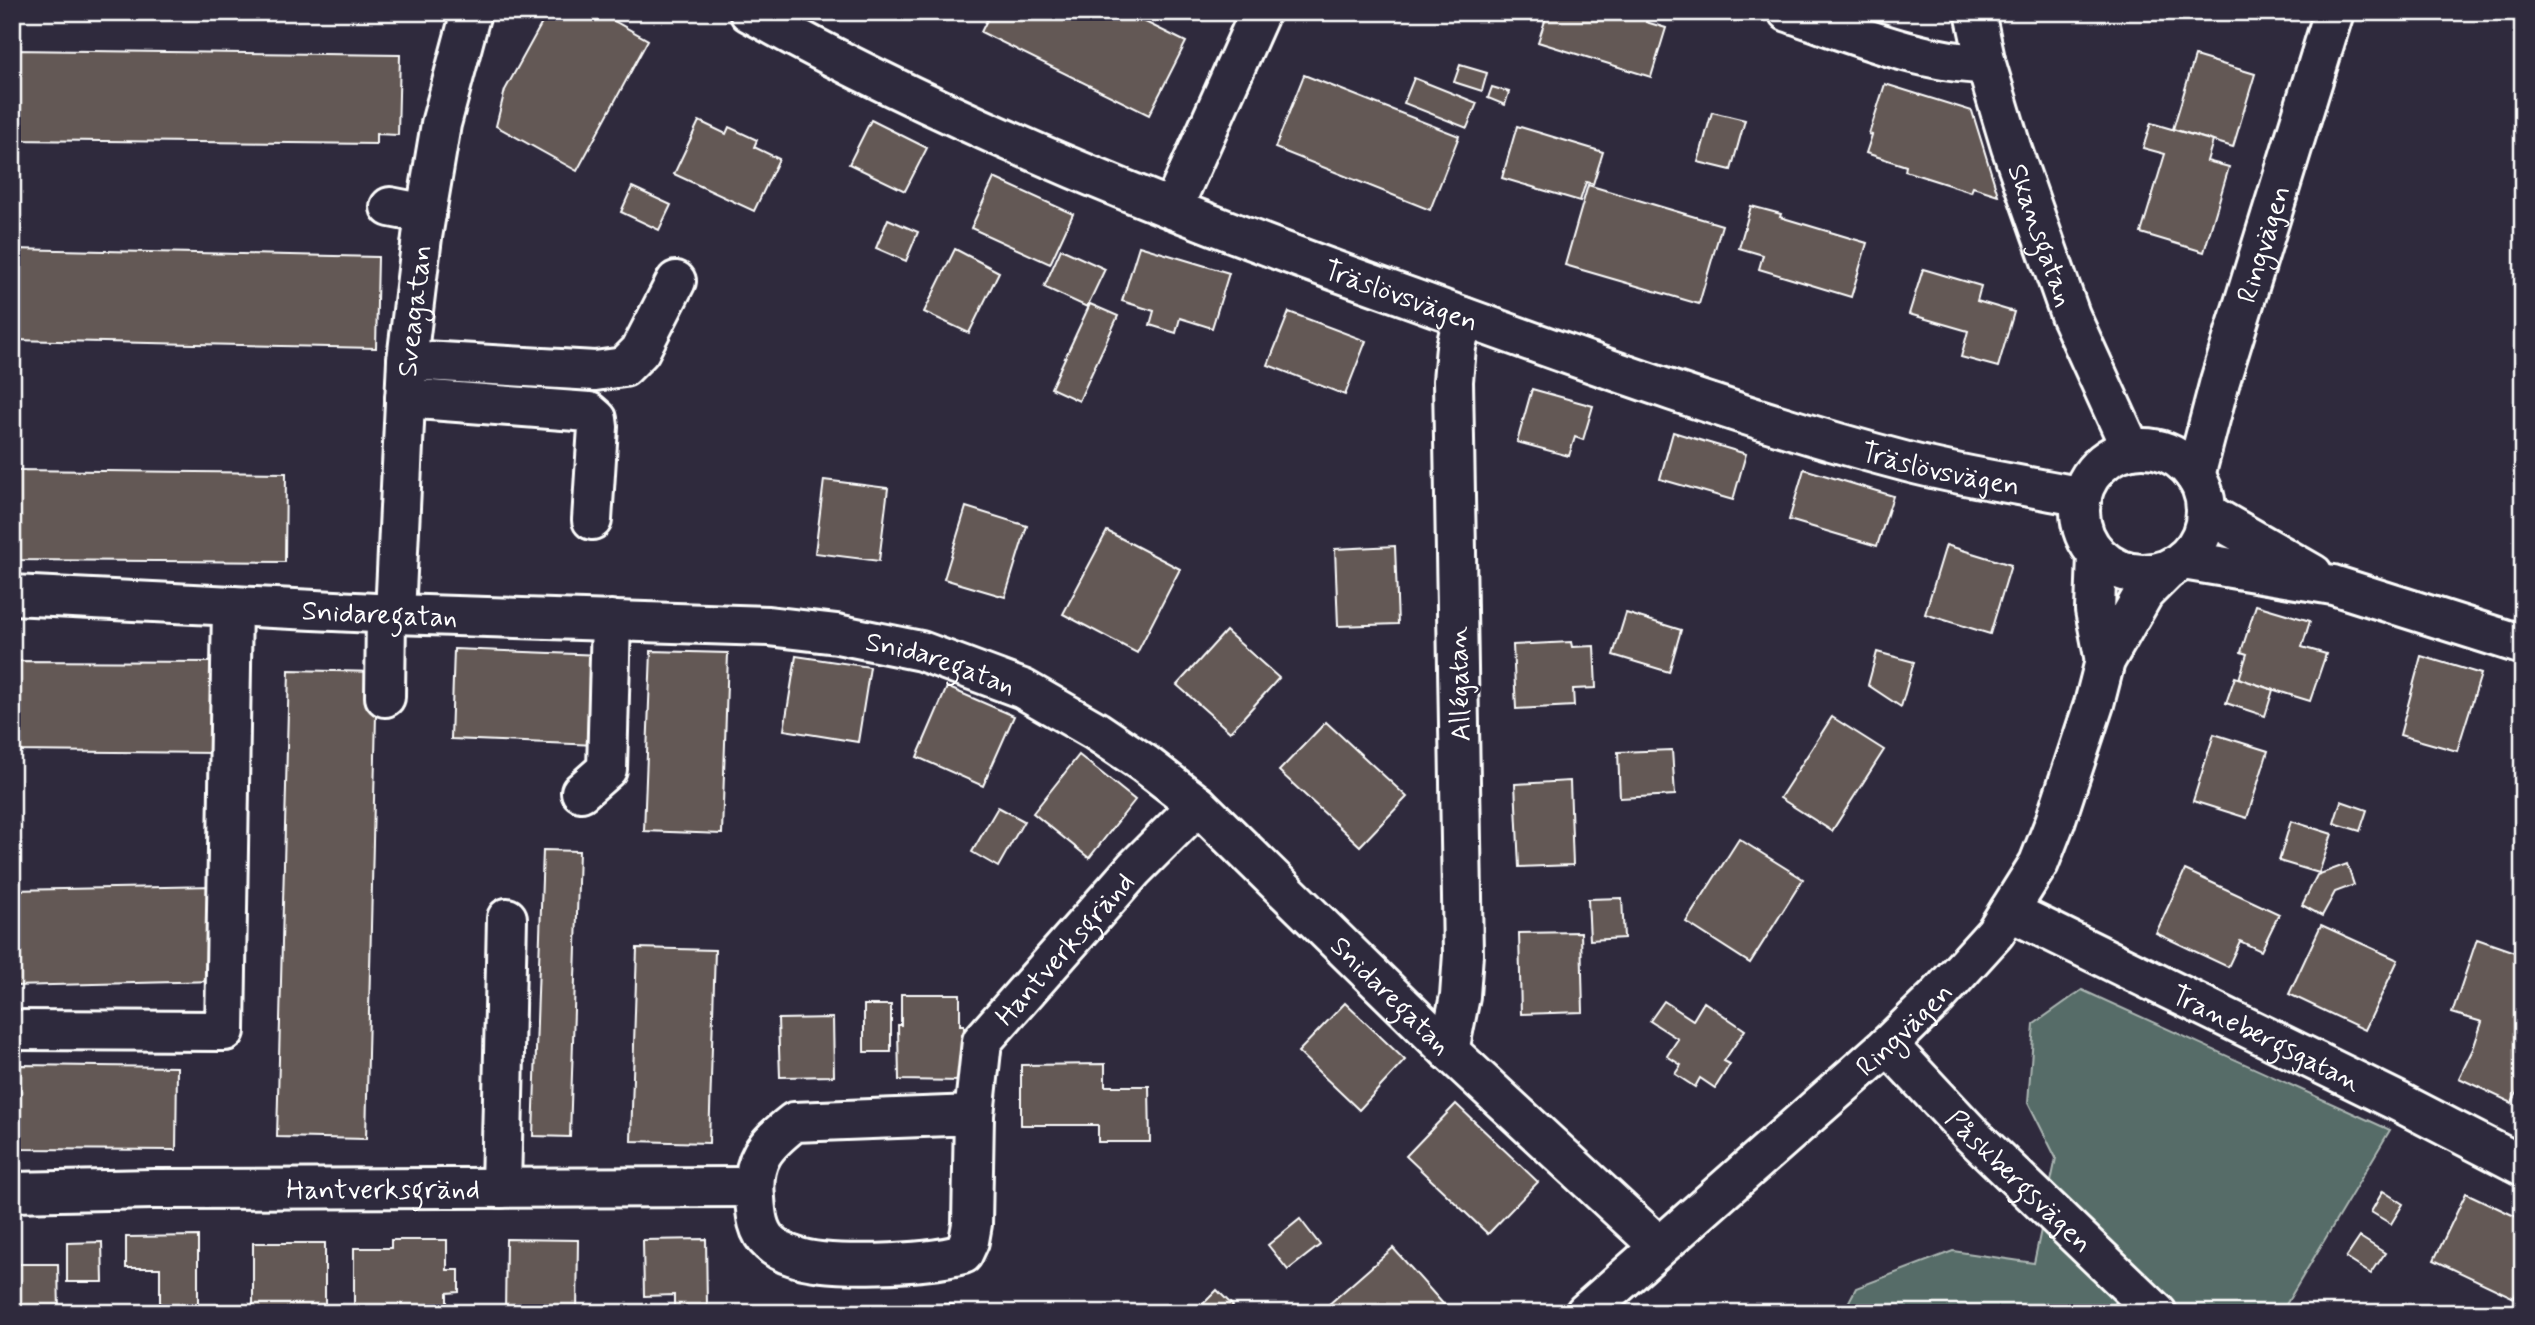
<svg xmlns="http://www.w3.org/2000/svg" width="2535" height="1325" font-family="Mynerve,sans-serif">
	<rect width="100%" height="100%" fill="#2f2a3d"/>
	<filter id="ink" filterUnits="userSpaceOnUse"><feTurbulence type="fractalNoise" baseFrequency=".0143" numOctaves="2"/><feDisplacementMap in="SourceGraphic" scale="14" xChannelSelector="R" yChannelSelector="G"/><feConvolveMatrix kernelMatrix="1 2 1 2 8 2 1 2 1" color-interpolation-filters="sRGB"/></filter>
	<g filter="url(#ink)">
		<!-- green -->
		<polygon fill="#576c67" stroke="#abb6b3" stroke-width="2" points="2082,990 2390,1130 2281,1313 1843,1313 1856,1288 1953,1251 2034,1263 2056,1158 2028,1102 2034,1024"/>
		<!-- building -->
		<g fill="#645854" stroke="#fff" stroke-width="2">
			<polygon points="548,12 598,12 648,40 577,171 496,126 505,90"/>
			<polygon points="991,12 1125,12 1186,42 1149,115 981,32"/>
			<polygon points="1548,12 1649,12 1646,22 1666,28 1651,77 1538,42"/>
			<polygon points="12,50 400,55 398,135 376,134 376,144 12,140"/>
			<polygon points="2195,56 2255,74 2233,147 2173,129"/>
			<polygon points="1460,65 1487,73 1482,91 1454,82"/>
			<polygon points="1304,75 1459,136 1430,210 1275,148"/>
			<polygon points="1414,78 1477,103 1467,128 1404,103"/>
			<polygon points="1885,84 1972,111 1998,195 1973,187 1971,192 1905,171 1906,166 1866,153 1872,135 1869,134"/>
			<polygon points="1492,87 1509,92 1505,105 1488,98"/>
			<polygon points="1712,112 1745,120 1731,170 1698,162"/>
			<polygon points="871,120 927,148 905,191 849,164"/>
			<polygon points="699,121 726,134 729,127 757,140 754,147 779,159 754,211 674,174"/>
			<polygon points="2151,123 2213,141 2207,161 2229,167 2204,252 2141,233 2165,154 2143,148"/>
			<polygon points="1517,126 1603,152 1593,184 1586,182 1580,201 1502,178"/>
			<polygon points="994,178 1073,214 1050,264 971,228"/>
			<polygon points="1588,185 1722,225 1699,304 1565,265"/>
			<polygon points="632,187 671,205 659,230 621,212"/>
			<polygon points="1751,206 1781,214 1780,217 1867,243 1851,297 1759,269 1763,255 1739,248"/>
			<polygon points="888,219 918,232 906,261 876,248"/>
			<polygon points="1139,246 1229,273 1212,328 1180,318 1176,333 1150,325 1154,311 1122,301"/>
			<polygon points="12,249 378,257 376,348 12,340"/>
			<polygon points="955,249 999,272 969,333 924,312"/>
			<polygon points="1061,249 1105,269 1087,307 1044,287"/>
			<polygon points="1923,269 1981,286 1977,301 2014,312 1998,367 1961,357 1968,331 1909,314"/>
			<polygon points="1090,304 1118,316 1079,401 1051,388"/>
			<polygon points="1289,312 1366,341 1345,395 1268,365"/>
			<polygon points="1532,389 1593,406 1583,440 1575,437 1569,456 1517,442"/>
			<polygon points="1673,432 1746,454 1733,500 1660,479"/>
			<polygon points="1804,469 1893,496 1877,546 1789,520"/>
			<polygon points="12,470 286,473 285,562 12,560"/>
			<polygon points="824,480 888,488 879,561 815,553"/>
			<polygon points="966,507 1027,526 1005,597 944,579"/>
			<polygon points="1107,531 1180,569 1137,653 1063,614"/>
			<polygon points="1946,545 2011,565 1990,634 1925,614"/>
			<polygon points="1395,546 1398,624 1338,626 1335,549"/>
			<polygon points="2256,605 2310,621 2302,647 2326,654 2310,701 2239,679 2247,654 2241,652"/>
			<polygon points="1626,613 1681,630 1669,672 1613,655"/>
			<polygon points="1226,631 1279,678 1230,732 1177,685"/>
			<polygon points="1571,642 1572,647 1594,646 1596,688 1573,689 1574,706 1516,709 1513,645"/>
			<polygon points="454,649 601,655 597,745 451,739"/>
			<polygon points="651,651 728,653 722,834 644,831"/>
			<polygon points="1877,652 1914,662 1901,707 1868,685"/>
			<polygon points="796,656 870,667 858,742 784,730"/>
			<polygon points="2421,656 2481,674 2457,751 2400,735"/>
			<polygon points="12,661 216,662 216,753 12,751"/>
			<polygon points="289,670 377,672 366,1139 277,1137"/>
			<polygon points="2235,677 2273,690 2265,716 2226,703"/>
			<polygon points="947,687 1014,716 983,786 917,757"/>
			<polygon points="1832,717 1884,750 1832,831 1780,798"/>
			<polygon points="1326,722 1407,797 1360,846 1279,771"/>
			<polygon points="2214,734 2268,751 2247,818 2193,801"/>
			<polygon points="1672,750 1675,795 1620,798 1618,752"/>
			<polygon points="1079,755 1135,800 1089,858 1033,813"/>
			<polygon points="1570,781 1573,865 1519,867 1515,784"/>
			<polygon points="2341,801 2367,810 2360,831 2334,823"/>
			<polygon points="998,807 1024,821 998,867 972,852"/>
			<polygon points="2291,821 2332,834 2319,873 2279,861"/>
			<polygon points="1739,839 1803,879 1750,963 1686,922"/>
			<polygon points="543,850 579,851 570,1137 533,1136"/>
			<polygon points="2347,864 2354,885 2335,892 2322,916 2302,905 2317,875"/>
			<polygon points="2185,870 2279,914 2261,951 2240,941 2228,967 2156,933"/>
			<polygon points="215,886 217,981 12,986 12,890"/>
			<polygon points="1622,898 1624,938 1590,940 1588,899"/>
			<polygon points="2321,925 2398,960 2365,1030 2289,994"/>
			<polygon points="1581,932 1583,1012 1521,1014 1519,933"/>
			<polygon points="2477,939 2523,955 2523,1080 2512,1103 2459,1078 2473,1049 2482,1022 2452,1013"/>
			<polygon points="637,948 715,950 709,1143 631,1141"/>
			<polygon points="901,994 960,994 960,1025 964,1025 963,1081 899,1080 898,1025 901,1025"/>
			<polygon points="1664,1001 1693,1020 1704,1002 1745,1030 1724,1061 1730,1064 1715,1088 1700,1078 1695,1087 1675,1074 1681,1065 1667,1056 1678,1039 1650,1021"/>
			<polygon points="1345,1003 1405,1060 1359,1110 1298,1052"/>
			<rect x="864" y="1005" width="27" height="47"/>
			<polygon points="833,1018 834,1076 780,1077 778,1019"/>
			<polygon points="1105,1064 1105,1086 1149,1086 1150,1142 1098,1142 1098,1125 1021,1125 1021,1065"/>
			<polygon points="20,1065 177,1067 176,1150 19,1149"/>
			<polygon points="1456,1104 1538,1182 1488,1234 1406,1156"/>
			<polygon points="2383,1191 2403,1204 2391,1224 2371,1212"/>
			<polygon points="2466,1193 2523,1220 2523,1278 2514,1298 2434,1260"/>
			<polygon points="1300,1219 1320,1245 1288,1270 1268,1245"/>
			<polygon points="198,1236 198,1306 160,1307 160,1268 126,1268 126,1237"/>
			<polygon points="2360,1237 2385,1253 2371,1274 2346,1258"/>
			<polygon points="506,1239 578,1240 577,1313 505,1313"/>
			<polygon points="706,1239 707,1306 674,1307 674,1295 644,1296 643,1240"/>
			<polygon points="391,1240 447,1240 447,1270 459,1270 459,1292 447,1293 447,1313 354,1313 354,1248 391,1248"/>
			<polygon points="102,1242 103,1282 67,1282 67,1243"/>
			<rect x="253" y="1243" width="72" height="70"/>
			<polygon points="1393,1248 1445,1306 1437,1313 1319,1313"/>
			<polygon points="12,1264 58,1264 59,1313 12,1313"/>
			<polygon points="1217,1290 1233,1306 1226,1313 1211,1313 1203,1304"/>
			<polygon points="953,1304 953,1313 896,1313 896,1305"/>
			<rect x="773" y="1308" width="61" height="5"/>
		</g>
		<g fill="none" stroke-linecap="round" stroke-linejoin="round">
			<defs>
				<g id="minor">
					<path id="s1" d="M749 12C959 129 1185 218 1411 298 1574 357 1739 418 1907 462 1964 477 2024 485 2082 497"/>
					<path d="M1788 12C1851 33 1919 63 1986 64"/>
					<path id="s2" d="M1975 12 1986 64 2011 147 2070 315 2131 449"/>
					<polyline points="390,207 426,214"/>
					<polyline points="1172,209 1260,12"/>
					<polyline points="407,360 595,371 624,367 640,351 676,281"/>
					<polyline points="405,398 589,412 597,419 598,427 592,520"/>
					<circle cx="2143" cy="511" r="63"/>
					<path id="s3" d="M2195 476 2220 381 2334 12"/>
					<polyline points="2207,513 2313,574"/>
					<polyline points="2097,555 2095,610 2105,661"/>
					<polyline points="2183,560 2333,585 2523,645"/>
					<path id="s4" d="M12 595 395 614 768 626 837 634 921 651 1023 689 1096 731 1145 764 1198 805 1449 1051 1659 1246"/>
					<path id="s5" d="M395 614 407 360 422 237 441 124 471 12"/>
					<polyline points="385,697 386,614"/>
					<polyline points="581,792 607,769 611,620"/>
					<path id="s6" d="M2009 911 2399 1102 2523 1166"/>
					<polyline points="12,1030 225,1031 232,606"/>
					<path id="s7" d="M1888 1045 1972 1135 2157 1313"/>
					<polyline points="1449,1051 1460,996 1463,954 1453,381 1456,347 1463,317"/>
					<path d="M974 1115 972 1224 969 1241 963 1254C927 1264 828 1269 793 1256 785 1254 775 1248 770 1243 757 1232 756 1213 755 1198 751 1159 765 1145 794 1122Z"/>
					<path id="s8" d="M974 1115 982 1041 1134 869 1198 805"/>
					<polyline points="501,1188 507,918"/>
					<path id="s9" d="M12 1192 154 1189 754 1187"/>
					<path id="s10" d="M1585 1313 1888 1045 1936 998 1995 933 2039 863 2055 822 2094 704 2105 661 2144 593 2167 570"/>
				</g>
			</defs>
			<!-- minor casing -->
			<use href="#minor" stroke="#fff" stroke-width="44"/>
			<!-- minor -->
			<use href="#minor" stroke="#2f2a3d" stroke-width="38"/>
		</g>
	</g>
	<g text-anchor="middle" stroke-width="5" stroke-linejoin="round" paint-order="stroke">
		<!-- street labels -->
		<g font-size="28" fill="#fff" stroke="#2f2a3d">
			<text dy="10" stroke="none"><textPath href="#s2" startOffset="233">Skansgatan</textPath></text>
			<text dy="10" stroke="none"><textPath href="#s3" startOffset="242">Ringvägen</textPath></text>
			<text dy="10" stroke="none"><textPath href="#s1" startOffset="712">Träslövsvägen</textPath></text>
			<text dy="10" stroke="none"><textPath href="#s5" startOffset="304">Sveagatan</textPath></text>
			<text dy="10" stroke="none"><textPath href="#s1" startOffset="1279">Träslövsvägen</textPath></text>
			<text dy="10" stroke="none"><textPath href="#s4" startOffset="368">Snidaregatan</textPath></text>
			<text dy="10" stroke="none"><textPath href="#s4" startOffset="934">Snidaregatan</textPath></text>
			<text transform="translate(1458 684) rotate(-92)" y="10">Allégatan</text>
			<text dy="10" stroke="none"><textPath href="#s8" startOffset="198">Hantverksgränd</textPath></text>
			<text dy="10" stroke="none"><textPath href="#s4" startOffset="1502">Snidaregatan</textPath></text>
			<text dy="10" stroke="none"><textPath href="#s10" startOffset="427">Ringvägen</textPath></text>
			<text dy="10" stroke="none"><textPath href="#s6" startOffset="287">Tranebergsgatan</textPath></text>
			<text dy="10" stroke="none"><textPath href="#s7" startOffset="189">Påskbergsvägen</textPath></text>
			<text dy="10" stroke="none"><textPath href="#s9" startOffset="371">Hantverksgränd</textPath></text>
		</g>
	</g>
	<!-- margin -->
	<rect width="2535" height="1325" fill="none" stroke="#2f2a3d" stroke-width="42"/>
	<rect x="21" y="21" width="2493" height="1283" fill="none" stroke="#fff" stroke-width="2.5" filter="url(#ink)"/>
</svg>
